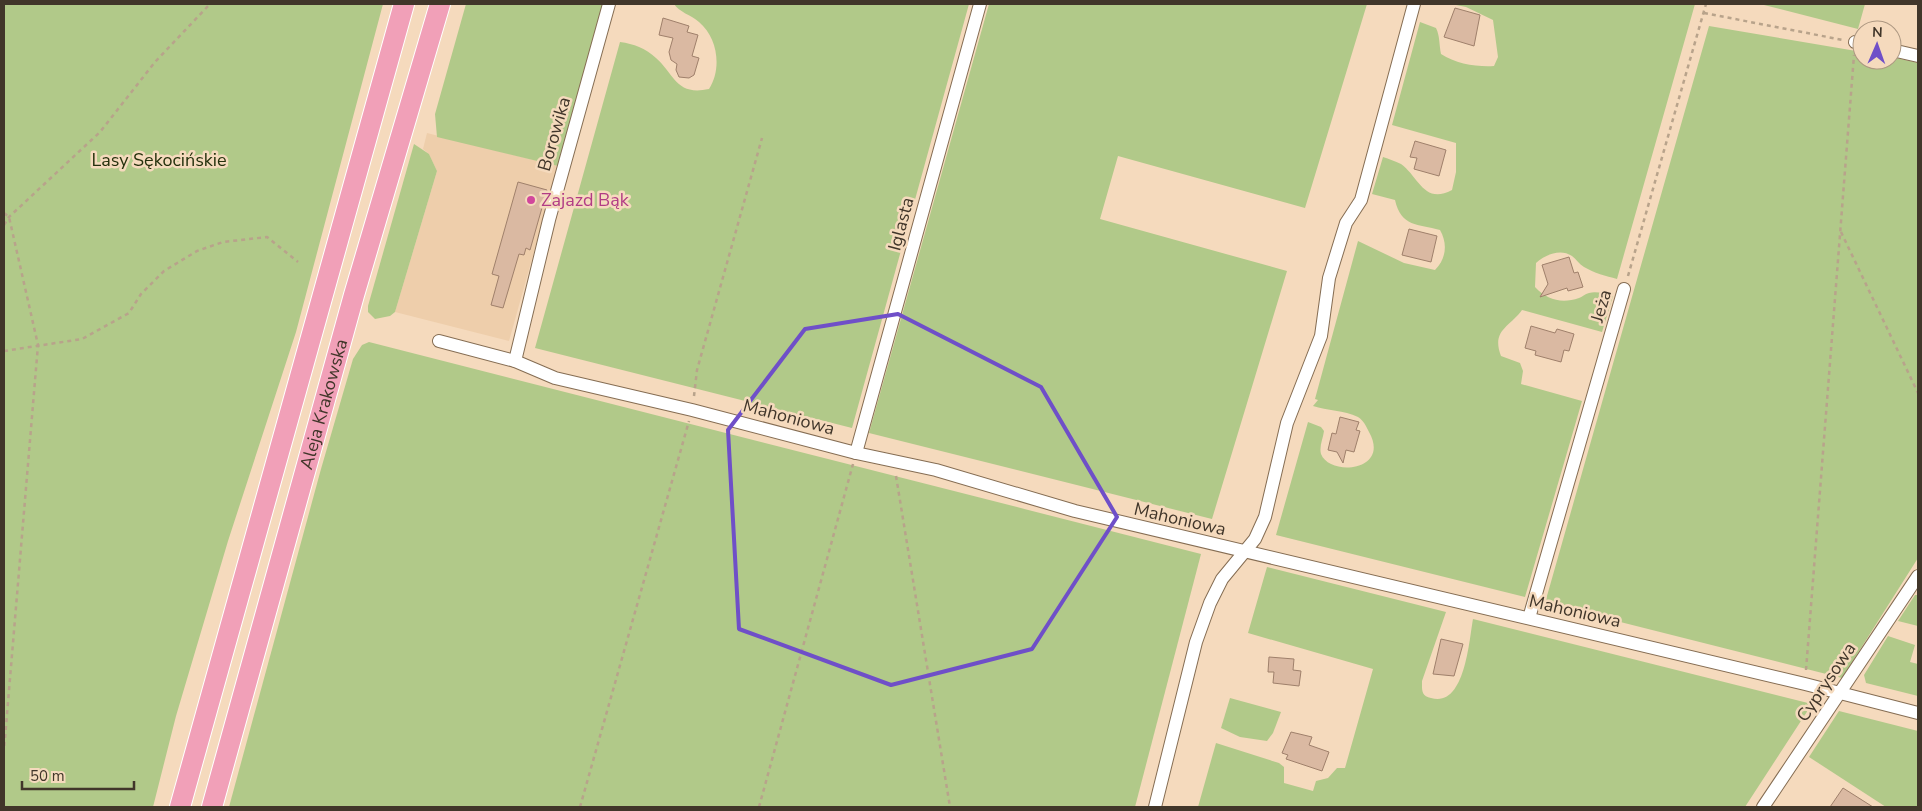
<svg xmlns="http://www.w3.org/2000/svg" width="1922" height="811" font-family="'Nunito Sans',sans-serif">
	<rect width="100%" height="100%" fill="#f5dabd"/>
	<!-- built -->
	<polygon fill="#eeceab" points="427,133 558,166 509,341 395,312 437,171 429,154 423,149"/>
	<!-- green -->
	<g fill="#b1c989">
		<polygon points="4,4 383,4 296,332 228,541 176,716 153,807 4,807"/>
		<polygon points="466,4 603,4 558,166 437,137 435,114"/>
		<path d="M674 4H969L852 428 535 348 620 42C634 44 645 48 656 58 675 75 676 96 709 89 722 69 718 38 699 22 691 15 679 12 674 4Z"/>
		<polygon points="989,4 1367,4 1305,208 1118,156 1100,219 1287,271 1212,519 869,433"/>
		<path d="M1451 4H1695L1617 279C1606 276 1594 273 1584 267 1579 264 1576 259 1572 256 1560 248 1545 255 1536 263L1535 287C1547 300 1562 304 1579 298 1582 297 1585 294 1589 293 1597 291 1605 294 1613 296L1602 332 1522 310C1510 327 1491 330 1501 356L1520 363 1523 371 1521 384 1582 401 1525 597 1276 535 1308 422 1321 427 1324 431C1323 439 1319 446 1321 454 1330 477 1391 471 1369 432 1366 426 1364 421 1358 417 1344 410 1327 411 1313 406L1318 400 1315 399 1358 241 1404 263 1435 270C1446 259 1448 244 1440 230 1418 224 1401 227 1395 200L1372 194 1383 157C1389 159 1395 161 1401 164 1419 177 1424 205 1452 190L1456 172V143L1392 125 1420 22 1436 28C1440 36 1439 45 1441 54 1456 64 1477 67 1494 66L1498 57 1493 20 1466 7Z"/>
		<polygon points="1760,4 1865,4 1858,29"/>
		<polygon points="1709,26 1862,52 1862,60 1892,60 1892,57 1918,63 1918,558 1842,678 1545,603"/>
		<polygon points="414,144 429,154 437,171 395,312 390,316 375,319 368,312 368,306"/>
		<polygon points="369,342 1201,554 1135,807 229,807 321,469 353,359 362,345"/>
		<path d="M1267 567 1446 612 1422 681C1422 690 1421 696 1431 698 1465 708 1469 641 1473 619L1812 704 1745 807H1198L1216 743 1279 763 1284 767V783L1313 791 1316 781 1328 778 1337 768H1345L1373 669 1248 633Z"/>
		<polygon points="1915,595 1918,595 1918,626 1898,621"/>
		<polygon points="1888,636 1915,645 1910,662 1918,664 1918,696 1866,683 1864,675"/>
		<polygon points="1230,698 1281,712 1273,733 1267,741 1240,737 1221,728"/>
		<polygon points="1839,711 1918,731 1918,807 1886,807 1809,757"/>
	</g>
	<!-- building -->
	<g fill="#dab9a2" stroke="#9f806b">
		<polygon points="1455,8 1480,15 1474,46 1444,37"/>
		<polygon points="663,18 689,26 687,32 698,35 692,56 699,58 694,75 689,78 679,77 676,70 677,64 671,60 669,52 673,38 659,35"/>
		<polygon points="1415,141 1446,150 1439,176 1414,169 1417,158 1410,157"/>
		<polygon points="518,182 547,190 530,250 526,248 524,255 519,254 503,308 491,305 499,276 492,274"/>
		<polygon points="1409,229 1437,236 1431,262 1402,255"/>
		<polygon points="1569,257 1574,273 1578,272 1583,287 1568,291 1567,288 1540,297 1548,284 1542,265"/>
		<polygon points="1531,326 1555,333 1557,329 1574,334 1569,351 1564,350 1561,362 1535,355 1536,351 1525,348"/>
		<polygon points="1340,417 1359,422 1356,430 1360,431 1354,452 1346,450 1343,463 1337,452 1328,450 1332,433 1336,434"/>
		<polygon points="1441,639 1463,644 1454,676 1433,674"/>
		<polygon points="1269,657 1294,659 1293,670 1301,671 1299,686 1273,683 1274,672 1268,672"/>
		<polygon points="1291,732 1312,737 1309,745 1329,752 1322,771 1286,759 1288,755 1282,753"/>
		<polygon points="1843,788 1873,807 1830,807"/>
	</g>
	<g fill="none" stroke-linecap="round" stroke-linejoin="round">
		<defs>
			<g id="minor">
				<polyline points="1855,42 1862,44"/>
				<polyline points="1892,50 1918,56"/>
				<polyline points="439,341 515,361 555,378 692,410 856,453 936,470 1075,511 1805,684 1918,713"/>
				<polyline points="515,361 549,220 609,4"/>
				<polyline points="856,453 980,4"/>
				<polyline points="1529,618 1624,289"/>
				<polyline points="1155,807 1196,642 1210,603 1222,579 1255,539 1265,517 1287,423 1321,336 1329,278 1346,223 1361,200 1414,4"/>
				<polyline points="1763,807 1918,576"/>
			</g>
			<g id="primary">
				<polyline points="180,807 404,4"/>
				<path id="s1" d="M212 807 354 295 440 4"/>
			</g>
		</defs>
		<!-- minor casing -->
		<use href="#minor" stroke="#856d53" stroke-width="14"/>
		<!-- primary casing -->
		<use href="#primary" stroke="#fff" stroke-width="22"/>
		<!-- path -->
		<g stroke="#b8a38b" stroke-width="2.5" stroke-dasharray="4 4" stroke-linecap="butt">
			<polyline points="1704,13 1843,40"/>
			<polyline points="4,213 9,217 38,345 4,750"/>
			<polyline points="4,225 9,217 100,132 155,62 210,4"/>
			<polyline points="1841,232 1918,393"/>
			<polyline points="1628,276 1706,4"/>
			<polyline points="4,351 82,339 129,313 141,294 164,271 197,251 223,242 267,237 298,262"/>
			<polyline points="694,396 697,370 762,138"/>
			<polyline points="896,476 950,807"/>
			<polyline points="1806,670 1854,55"/>
			<polyline points="580,807 689,421"/>
			<polyline points="759,807 853,464"/>
		</g>
		<!-- minor -->
		<use href="#minor" stroke="#fff" stroke-width="12"/>
		<!-- primary -->
		<use href="#primary" stroke="#f1a0b8" stroke-width="20"/>
	</g>
	<!-- marked area -->
	<path fill="none" stroke="#6f4fc8" stroke-width="4" stroke-linejoin="round" d="M898 314 1041 387 1117 517 1032 649 891 685 739 629 728 430 805 329Z"/>
	<!-- markers -->
	<circle fill="#d1479c" stroke="#f5dabd" stroke-width="2" cx="531" cy="200" r="5"/>
	<g text-anchor="middle" stroke-width="5" stroke-linejoin="round" paint-order="stroke">
		<!-- street labels -->
		<g font-size="18" fill="#41362a" stroke="#f5dabd">
			<text transform="translate(554 134) rotate(-74)" y="6">Borowika</text>
			<text transform="translate(901 224) rotate(-75)" y="6">Iglasta</text>
			<text transform="translate(1601 306) rotate(-74)" y="6">Jeża</text>
			<text dy="6" stroke="none"><textPath href="#s1" startOffset="418">Aleja Krakowska</textPath></text>
			<text transform="translate(789 417) rotate(15)" y="6">Mahoniowa</text>
			<text transform="translate(1180 519) rotate(13)" y="6">Mahoniowa</text>
			<text transform="translate(1575 611) rotate(13)" y="6">Mahoniowa</text>
			<text transform="translate(1826 682) rotate(-56)" y="6">Cyprysowa</text>
		</g>
		<!-- park labels -->
		<g font-size="18" fill="#25310d" stroke="#f5dabd">
			<text x="159" y="166">Lasy Sękocińskie</text>
		</g>
		<!-- hotel labels -->
		<g font-size="18" fill="#b23c85" stroke="#f5dabd" text-anchor="start">
			<text x="541" y="206">Zajazd Bąk</text>
		</g>
	</g>
	<!-- border -->
	<rect width="1922" height="811" fill="none" stroke="#41362a" stroke-width="10"/>
	<!-- north arrow -->
	<g transform="translate(1877 45) rotate(2)"><circle r="24" fill="#f5dabd" stroke="#ad9882"/>
	<path d="M0-4L9 19L0 12L-9 19Z" fill="#6f4fc8"/>
	<text y="-8" font-size="14" font-weight="bold" text-anchor="middle" fill="#41362a">N</text>
	</g>
	<!-- scale -->
	<path d="M22 781v8h112v-8" fill="none" stroke="#41362a" stroke-width="2.5"/>
	<text x="30" y="781" font-size="15" fill="#41362a" stroke="#f5dabd" stroke-width="4" paint-order="stroke">50 m</text>
</svg>
